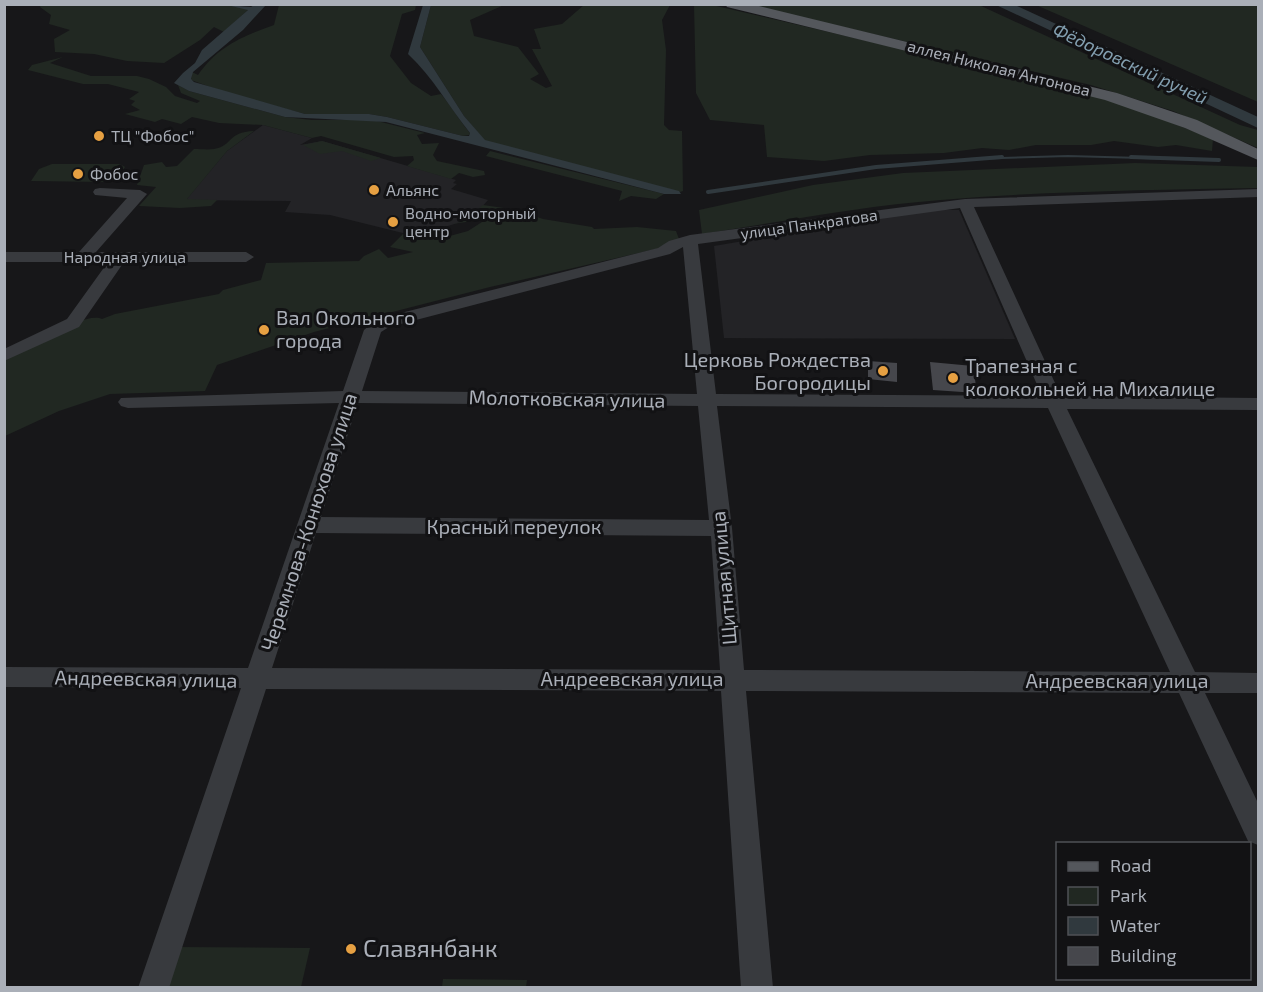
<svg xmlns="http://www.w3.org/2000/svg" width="1263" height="992" font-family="'Exo 2',sans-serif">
	<rect width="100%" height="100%" fill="#171719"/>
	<!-- built -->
	<g fill="#232326">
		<polygon points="263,125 312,138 300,145 322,141 456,180 453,183 457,184 451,189 488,200 480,209 461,222 415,236 330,215 285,212 291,201 186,200 227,151"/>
		<polygon points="923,210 959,210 1015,339 724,338 714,246"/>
	</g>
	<!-- green -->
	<g fill="#212822">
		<polygon points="41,4 227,4 249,9 224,32 214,27 200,40 164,63 127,61 94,54 55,52 54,39 70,30 49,24 51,15 40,7"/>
		<path d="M279 5H416L415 10 402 14 390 56 411 83 431 96 441 94C452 107 459 120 470 133L469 135 463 136 387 117 369 114H305L227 93 191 80 192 72 198 75C218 46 243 36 274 25Z"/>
		<polygon points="431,5 504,5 470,20 474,36 518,47 539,74 530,79 546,88 552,86 532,49 541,49 534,29 562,24 584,5 670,5 662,20 666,50 664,125 669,130 682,131 683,191 680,192 485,141 464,116 420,47"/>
		<polygon points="694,5 712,5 1053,84 1134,108 1213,139 1212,151 1176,145 1158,147 1114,141 1091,145 1036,145 1009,150 982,148 944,153 870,155 824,161 767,157 764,125 710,120 696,93"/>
		<polygon points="749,5 979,5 1240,125 1258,130 1258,148 1173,111 1091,85"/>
		<polygon points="1036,5 1258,5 1258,102"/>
		<polygon points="63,57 50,63 91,76 137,76 149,79 166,87 175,96 197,103 200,101 181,93 178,85 189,91 285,117 312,120 373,120 425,133 417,135 422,144 439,143 433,155 437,161 484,171 485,175 473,177 459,173 451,179 407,166 414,160 413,156 394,157 321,136 312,138 263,125 219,123 192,117 181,124 162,119 155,122 125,114 140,110 131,105 135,101 129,99 139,92 108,84 83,84 28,70 32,65"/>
		<path d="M254 131 227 151 187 199 217 200 211 206 180 208 139 206 156 187 137 185 144 165 162 162 166 167 177 166 194 149C200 149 208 150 214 149 233 146 227 132 254 131Z"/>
		<polygon points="322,141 381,158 371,161 342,151 320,154 303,145"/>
		<polygon points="490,151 664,194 656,199 631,196 619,201 622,191 486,156"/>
		<path d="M1135 163 1258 167V188C1152 190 1046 191 941 200 861 206 781 222 702 234L699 210 813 185 903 173Z"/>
		<polygon points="52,164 120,164 125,167 117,178 105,182 31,181 39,169"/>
		<polygon points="483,205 504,208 473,221 452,224 461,222"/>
		<path d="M510 211H520L543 219 592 227 594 229 637 227 676 231 679 239 656 249 490 287 314 332 217 365 205 391 110 394 59 411 5 436V359C22 350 86 310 102 319L115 314 219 294 223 290 261 280 266 263 359 261 364 256 379 249 388 258 413 252 390 247 403 234 414 237 425 234 435 240 468 231 482 222 497 216 506 220 512 216 505 213Z"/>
		<polygon points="173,947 310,948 301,987 160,988"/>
		<polygon points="443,979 527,980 526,987 442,987"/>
	</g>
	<!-- water -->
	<path fill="#30393e" d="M227 5 251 7 254 5H266L243 30 193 72 191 79 194 82 305 114H369L387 117 463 136H469L470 133C449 107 433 77 408 54L423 5H431L420 47 464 116 485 140 679 191 681 194H664L386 122 285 117 189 91 174 83 183 73 195 63 202 50 248 10Z"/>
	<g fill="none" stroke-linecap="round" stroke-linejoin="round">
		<!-- stream-far1 -->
		<polyline stroke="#30393e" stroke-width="2" points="968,159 1068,156 1179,159"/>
		<!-- stream -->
		<g stroke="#30393e" stroke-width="4">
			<polyline points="1131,157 1219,160"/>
			<polyline points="708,192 876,167 1002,157"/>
		</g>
		<!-- river -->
		<polygon fill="#30393e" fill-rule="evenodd" points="994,4 1013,4 1258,117 1258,128"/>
	</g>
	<!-- building -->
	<g fill="#46474c">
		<polygon points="868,361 897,363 897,382 868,379"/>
		<polygon points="930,362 973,366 977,393 933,390"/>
	</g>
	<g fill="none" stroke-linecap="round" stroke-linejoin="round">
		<!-- minor -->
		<g fill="#383a3e" fill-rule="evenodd">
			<polygon points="100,188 140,190 147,194 96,252 246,252 254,257 246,262 124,262 79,327 4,361 4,349 67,319 108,262 4,262 4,252 79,252 127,198 95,195 93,192 95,189"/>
			<path d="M1258 189V197L974 207 1061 396 1258 398V410L1067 409 1195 672 1258 673V693H1205L1258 803V845L1248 841 1179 693 746 691 773 988H741L721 691 266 689 169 988H138L241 688 4 687V667L248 668 339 403 128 408 121 406 118 402 121 398 343 391 364 330 377 319 658 248 669 241 690 235 965 199ZM960 208 1042 396 716 394 698 244ZM683 247 697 394 362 391 381 332 389 327 670 254ZM358 403 698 406 709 520 321 517ZM717 406 1048 408 1170 672 744 670 732 528ZM316 533 711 536 720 670 272 668Z"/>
		</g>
		<!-- major -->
		<polygon fill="#54575c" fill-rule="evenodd" points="725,4 751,4 1117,93 1197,120 1258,149 1258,160 1185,128 1105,100 727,7"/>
	</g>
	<!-- markers -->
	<g fill="#e6a042" stroke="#121214" stroke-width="2">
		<circle cx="99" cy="136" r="6"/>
		<circle cx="78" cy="174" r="6"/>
		<circle cx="374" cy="190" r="6"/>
		<circle cx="393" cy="222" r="6"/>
		<circle cx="264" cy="330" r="6"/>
		<circle cx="883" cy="371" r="6"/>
		<circle cx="953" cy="378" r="6"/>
		<circle cx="351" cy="949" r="6"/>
	</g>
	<g text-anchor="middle" stroke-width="6" stroke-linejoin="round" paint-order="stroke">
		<!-- far-street labels -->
		<g font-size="16" fill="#aaafb8" stroke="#121214">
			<text transform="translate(999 68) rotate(14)" y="6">аллея Николая Антонова</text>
			<text transform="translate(809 224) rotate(-8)" y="6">улица Панкратова</text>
			<text x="125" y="263">Народная улица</text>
		</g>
		<!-- far-poi labels -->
		<g font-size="16" fill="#aaafb8" stroke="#121214" text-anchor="start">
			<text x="111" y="142">ТЦ "Фобос"</text>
			<text x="90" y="180">Фобос</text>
			<text x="386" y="196">Альянс</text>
			<text x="405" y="219">Водно-моторный<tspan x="405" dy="18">центр</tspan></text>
		</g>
		<!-- far-water labels -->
		<g font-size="18" font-style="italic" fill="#839fb0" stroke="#121214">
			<text transform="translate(1130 64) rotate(25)" y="6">Фёдоровский ручей</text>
		</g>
		<!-- poi labels -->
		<g font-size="20" fill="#aaafb8" stroke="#121214" text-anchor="start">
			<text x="276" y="325">Вал Окольного<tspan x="276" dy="23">города</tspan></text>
			<text x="871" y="367" text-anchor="end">Церковь Рождества<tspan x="871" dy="23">Богородицы</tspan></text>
			<text x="965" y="373">Трапезная с<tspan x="965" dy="23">колокольней на Михалице</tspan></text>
		</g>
		<!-- street labels -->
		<g font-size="20" fill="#aaafb8" stroke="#121214">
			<text transform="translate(567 399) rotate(1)" y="7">Молотковская улица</text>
			<text transform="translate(309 522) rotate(-72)" y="7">Черемнова-Конюхова улица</text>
			<text x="514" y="534">Красный переулок</text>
			<text transform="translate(724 578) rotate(-95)" y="7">Щитная улица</text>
			<text transform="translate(146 679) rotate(1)" y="7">Андреевская улица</text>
			<text x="632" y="686">Андреевская улица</text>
			<text x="1117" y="688">Андреевская улица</text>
		</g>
		<!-- near-poi labels -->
		<g font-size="24" fill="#aaafb8" stroke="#121214" text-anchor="start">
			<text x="363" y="957">Славянбанк</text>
		</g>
	</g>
	<!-- border -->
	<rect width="1263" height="992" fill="none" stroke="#aaafb8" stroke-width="12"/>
	<!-- legend -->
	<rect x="1056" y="842" width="195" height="138" fill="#121214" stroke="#4f5156" stroke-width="1.5"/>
	<rect x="1068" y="862" width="30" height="9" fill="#54575c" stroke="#4f5156" stroke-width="1.5"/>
	<text x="1110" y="872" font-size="18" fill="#aaafb8">Road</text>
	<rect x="1068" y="887" width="30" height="18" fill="#212822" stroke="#4f5156" stroke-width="1.5"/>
	<text x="1110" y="902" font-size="18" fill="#aaafb8">Park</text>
	<rect x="1068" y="917" width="30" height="18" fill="#30393e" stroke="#4f5156" stroke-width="1.5"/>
	<text x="1110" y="932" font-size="18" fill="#aaafb8">Water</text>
	<rect x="1068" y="947" width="30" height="18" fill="#46474c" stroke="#4f5156" stroke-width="1.5"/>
	<text x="1110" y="962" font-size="18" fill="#aaafb8">Building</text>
</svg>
